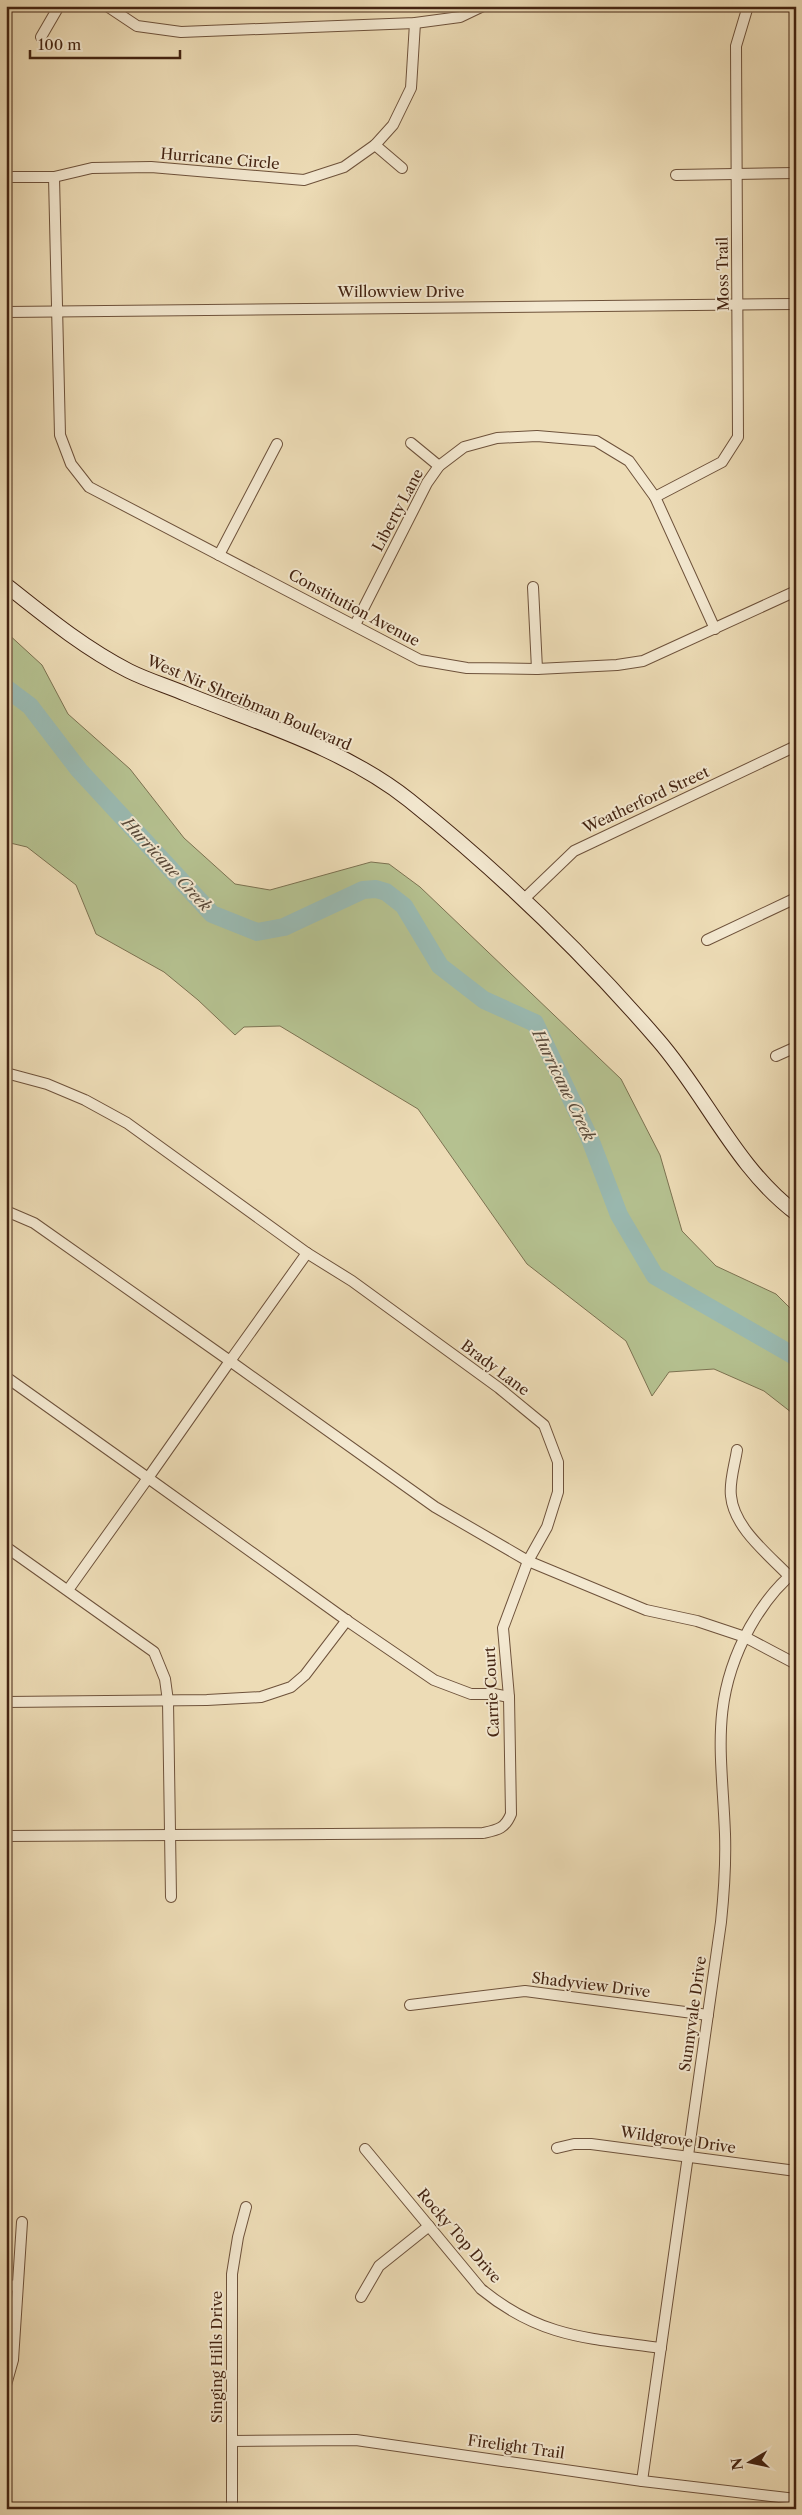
<svg xmlns="http://www.w3.org/2000/svg" width="802" height="2515" font-family="'Libre Caslon Text',serif">
	<rect width="100%" height="100%" fill="#eddcb6"/>
	<filter id="stains"><feTurbulence type="fractalNoise" baseFrequency=".004" numOctaves="4"/><feColorMatrix values="0 0 0 0 .2 0 0 0 0 .09 0 0 0 0 .02 0 0 0 .5 -.17"/></filter>
	<radialGradient id="worn" r=".72"><stop offset=".6" stop-color="#630" stop-opacity="0"/><stop offset="1" stop-color="#630" stop-opacity=".3"/></radialGradient>
	<!-- green -->
	<polygon fill="#b5c190" stroke="#7c7251" points="6,632 42,665 68,714 130,769 184,838 235,884 270,890 371,862 389,864 420,887 621,1079 660,1155 682,1231 716,1266 776,1294 796,1314 796,1416 764,1391 714,1369 669,1372 652,1396 626,1341 527,1264 418,1109 280,1026 244,1027 235,1035 198,1000 164,972 96,934 76,885 27,847 6,842"/>
	<g fill="none" stroke-linecap="round" stroke-linejoin="round">
		<!-- river -->
		<polyline stroke="#9abab2" stroke-width="18" points="6,688 30,706 79,770 212,914 257,932 284,927 363,890 376,889 386,892 404,906 440,966 484,1000 535,1023 590,1139 619,1215 655,1276 796,1357"/>
		<defs>
			<g id="street">
				<polyline points="107,6 137,26 181,32 415,23 460,17 483,6"/>
				<polyline points="41,37 59,6"/>
				<polyline points="375,145 402,168"/>
				<polyline points="676,175 796,173"/>
				<polyline points="6,177 54,177 92,168 151,167 304,180 344,167 375,145 393,125 411,88 415,23"/>
				<polyline points="54,177 60,435 71,464 89,487 420,660 467,668 537,669 617,665 643,661 796,591"/>
				<polyline points="6,312 796,304"/>
				<polyline points="411,443 439,466"/>
				<polyline points="655,497 722,462 738,437 736,46 748,6"/>
				<polyline points="219,555 277,444"/>
				<polyline points="533,587 537,669"/>
				<polyline points="355,625 427,483 439,466 464,447 497,438 537,436 596,441 629,461 655,497 715,629"/>
				<polyline points="523,900 574,851 796,746"/>
				<polyline points="707,940 796,898"/>
				<polyline points="776,1056 796,1047"/>
				<path d="M6 1073 47 1084 85 1100 127 1123 307 1253 352 1281 499 1388 544 1425 558 1462V1492L547 1527 528 1561 503 1628 509 1697 511 1814C505 1829 497 1830 483 1833L6 1836"/>
				<polyline points="6,1211 34,1223 230,1361 307,1253"/>
				<polyline points="6,1377 148,1478 68,1590"/>
				<path d="M737 1450C735 1464 729 1482 731 1496 734 1528 768 1554 789 1576"/>
				<polyline points="6,1547 154,1652 165,1679 168,1701 171,1897"/>
				<polyline points="509,1697 494,1694 471,1694 434,1680 349,1622 148,1478 230,1361 435,1507 528,1561 646,1610 697,1621 745,1637 796,1664"/>
				<polyline points="6,1702 207,1700 261,1697 291,1687 305,1675 347,1620"/>
				<polyline points="410,2005 525,1991 708,2015"/>
				<polyline points="557,2148 574,2144 591,2144 796,2171"/>
				<path d="M365 2149 481 2289C541 2338 588 2338 661 2348"/>
				<polyline points="6,2285 17,2286"/>
				<polyline points="361,2297 379,2266 429,2226"/>
				<polyline points="6,2385 13,2360 22,2222"/>
				<polyline points="232,2441 356,2440 642,2481 796,2499"/>
				<path d="M642 2481 721 1922C724 1893 726 1864 725 1834 722 1754 709 1701 750 1627 762 1606 776 1586 796 1571"/>
				<polyline points="232,2509 232,2274 238,2237 246,2207"/>
			</g>
			<path id="secondary" d="M6 585C45 616 84 648 129 671 147 680 167 686 186 694 261 724 345 749 409 800 499 872 583 953 658 1040 706 1095 736 1168 796 1213"/>
		</defs>
		<!-- street casing -->
		<use href="#street" stroke="#6e523b" stroke-width="12"/>
		<!-- secondary casing -->
		<use href="#secondary" stroke="#442412" stroke-width="16"/>
		<!-- street -->
		<use href="#street" stroke="#f3e8d0" stroke-width="10"/>
		<!-- secondary -->
		<use href="#secondary" stroke="#f3e8d0" stroke-width="14"/>
	</g>
	<g text-anchor="middle" stroke-width="4" stroke-linejoin="round" paint-order="stroke">
		<!-- street labels -->
		<g font-size="15" fill="#442412" stroke="#f3e8d0">
			<text transform="translate(220 159) rotate(5)" y="5">Hurricane Circle</text>
			<text transform="translate(723 274) rotate(-91)" y="5">Moss Trail</text>
			<text x="401" y="297">Willowview Drive</text>
			<text transform="translate(398 510) rotate(-62)" y="5">Liberty Lane</text>
			<text transform="translate(354 608) rotate(28)" y="5">Constitution Avenue</text>
			<text transform="translate(249 703) rotate(23)" y="5">West Nir Shreibman Boulevard</text>
			<text transform="translate(646 800) rotate(-25)" y="5">Weatherford Street</text>
			<text transform="translate(495 1368) rotate(37)" y="5">Brady Lane</text>
			<text transform="translate(492 1692) rotate(-93)" y="5">Carrie Court</text>
			<text transform="translate(591 1985) rotate(7)" y="5">Shadyview Drive</text>
			<text transform="translate(693 2014) rotate(-82)" y="5">Sunnyvale Drive</text>
			<text transform="translate(678 2140) rotate(8)" y="5">Wildgrove Drive</text>
			<text transform="translate(459 2236) rotate(49)" y="5">Rocky Top Drive</text>
			<text transform="translate(217 2357) rotate(-90)" y="5">Singing Hills Drive</text>
			<text transform="translate(516 2447) rotate(8)" y="5">Firelight Trail</text>
		</g>
		<!-- water labels -->
		<g font-size="16" font-style="italic" fill="#5a4a3a" stroke="#f3e8d0">
			<text transform="translate(167 864) rotate(47)" y="6">Hurricane Creek</text>
			<text transform="translate(564 1085) rotate(64)" y="6">Hurricane Creek</text>
		</g>
	</g>
	<!-- margin -->
	<rect width="802" height="2515" fill="none" stroke="#eddcb6" stroke-width="25"/>
	<rect x="8" y="8" width="787" height="2500" fill="none" stroke="#442412" stroke-width="2.5"/>
	<rect x="12" y="12" width="777" height="2490" fill="none" stroke="#442412"/>
	<!-- north arrow -->
	<g transform="translate(750 2462) rotate(261)" stroke="#f3e8d0" stroke-width="4" paint-order="stroke">
	<path d="M0-4L9 19L0 12L-9 19Z" fill="#442412"/>
	<text y="-8" font-size="14" font-weight="bold" text-anchor="middle" fill="#442412">N</text>
	</g>
	<!-- scale -->
	<path d="M30 50v8h150v-8" fill="none" stroke="#442412" stroke-width="2.5"/>
	<text x="38" y="50" font-size="15" fill="#442412" stroke="#f3e8d0" stroke-width="4" paint-order="stroke">100 m</text>
	<rect width="100%" height="100%" filter="url(#stains)"/>
	<rect width="100%" height="100%" fill="url(#worn)"/>
</svg>
